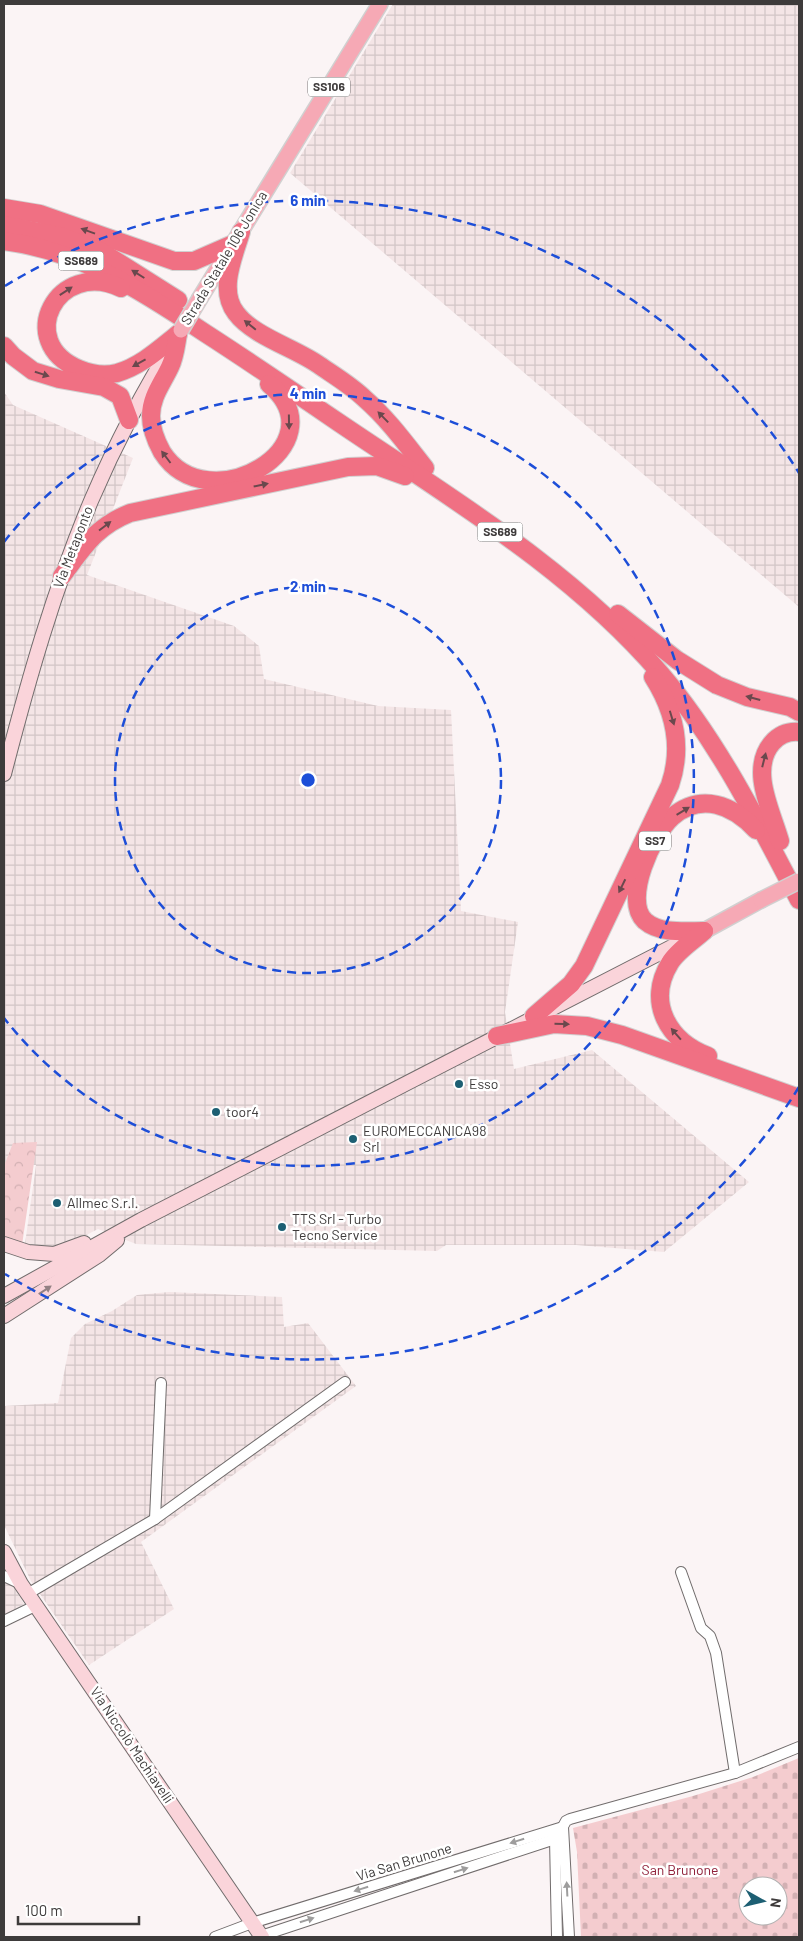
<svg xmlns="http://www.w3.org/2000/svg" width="803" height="1941" font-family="Barlow,sans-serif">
	<defs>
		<pattern id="industrial-grid" width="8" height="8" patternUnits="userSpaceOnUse" patternTransform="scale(1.25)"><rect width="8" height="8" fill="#f4e5e6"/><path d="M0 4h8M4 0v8" fill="none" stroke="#d2c5c6"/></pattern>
		<pattern id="forest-crowns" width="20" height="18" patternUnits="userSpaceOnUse" patternTransform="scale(1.25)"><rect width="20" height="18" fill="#f4cccf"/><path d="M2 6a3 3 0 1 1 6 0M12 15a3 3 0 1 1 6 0" fill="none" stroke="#d2b0b3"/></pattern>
		<pattern id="cemetery-stones" width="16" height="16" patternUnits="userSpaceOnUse" patternTransform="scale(1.25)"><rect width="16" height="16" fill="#f4cccf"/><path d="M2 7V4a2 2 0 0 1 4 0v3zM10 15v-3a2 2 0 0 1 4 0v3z" fill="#d2b0b3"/></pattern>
	</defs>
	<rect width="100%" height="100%" fill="#fbf4f5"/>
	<!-- industrial -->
	<g fill="url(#industrial-grid)">
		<polygon points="393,4 799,4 799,607 290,173"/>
		<polygon points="4,392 13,405 133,458 87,575 234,626 259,646 264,679 378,706 451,710 461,911 518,922 505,1012 514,1069 592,1050 749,1182 664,1252 576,1245 446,1245 437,1251 136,1244 98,1229 67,1245 50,1246 25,1244 36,1165 4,1165"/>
		<polygon points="169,1292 282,1297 284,1327 308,1323 356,1386 141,1542 174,1609 89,1665 31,1581 4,1525 4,1406 58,1403 71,1338 85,1324 112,1311 137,1295"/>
		<polygon points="4,1570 24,1604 4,1615"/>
	</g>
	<!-- forest -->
	<polygon fill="url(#forest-crowns)" points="37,1142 22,1245 4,1238 4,1166 13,1143"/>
	<!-- cemetery -->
	<path fill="url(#cemetery-stones)" fill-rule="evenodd" d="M799 1758V1937H581L577 1852 573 1828 693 1796 753 1777ZM748 1886H778V1916H748Z"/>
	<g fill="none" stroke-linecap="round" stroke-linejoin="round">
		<defs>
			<g id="street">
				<polyline points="155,1519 161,1383"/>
				<polyline points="681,1572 701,1628 710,1636 716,1653 735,1773"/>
				<polyline points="4,1576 21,1584"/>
				<polyline points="29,1593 155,1519 345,1382"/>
				<polyline points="4,1621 37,1605"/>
				<polyline points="563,1827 569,1937"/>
				<polyline points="560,1832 566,1821 570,1819 735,1773 799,1747"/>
				<polyline points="555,1839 557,1937"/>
				<polyline points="261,1936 555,1839"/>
				<polyline points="215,1937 252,1923 563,1827"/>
			</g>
			<g id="secondary">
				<path d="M4 774C28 681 54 589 91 501 115 445 143 391 175 340"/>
				<polyline points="4,1244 28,1252 54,1254 84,1243"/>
				<polyline points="4,1296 141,1220 687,939"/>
				<polyline points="4,1316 99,1255 117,1240"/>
				<polyline points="4,1552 21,1584 262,1937"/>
			</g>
			<g id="primary">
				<polyline points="200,298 380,4"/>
				<polyline points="704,931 761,900"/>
			</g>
			<g id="highway">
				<polyline points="4,208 40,214 174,261 194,261 233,244"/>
				<polyline points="4,225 60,236 102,252 178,300"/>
				<path d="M241 232C234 256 218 290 236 313 253 336 295 348 319 365 335 376 352 386 365 399 388 419 406 444 425 468"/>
				<path d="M4 241C81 251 142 291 205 333 250 362 294 392 338 422 450 498 571 569 660 673 718 741 758 822 799 900"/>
				<path d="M121 288C57 258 14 342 79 369 91 374 105 376 117 373 141 366 159 349 178 334"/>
				<path d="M178 334C176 345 175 357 170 367 162 384 151 397 151 416 151 429 156 441 162 452 208 524 342 445 269 384"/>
				<polyline points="4,346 13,356 33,371 59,379 104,387 120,396 129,420"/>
				<path d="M62 576C84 547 95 527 130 513L348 467 377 466 405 476"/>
				<polyline points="618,614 677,660 717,685 747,697 790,707 799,712"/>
				<path d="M780 841C772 812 749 770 772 743 779 735 788 731 799 732"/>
				<path d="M704 931C685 931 660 934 645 921 622 900 653 834 672 817 701 792 733 805 756 830"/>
				<path d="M704 931C693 941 677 951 670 963 646 1002 668 1041 708 1056"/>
				<path d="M534 1016 571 984 584 966 670 785C683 747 674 710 653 677"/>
				<polyline points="497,1036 554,1024 587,1026 622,1035 799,1098"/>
			</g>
		</defs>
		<!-- street casing -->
		<use href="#street" stroke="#716c6c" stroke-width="12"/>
		<!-- secondary casing -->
		<use href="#secondary" stroke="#716c6c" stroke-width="16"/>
		<!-- primary casing -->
		<use href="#primary" stroke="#d1d0d0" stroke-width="18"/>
		<!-- highway casing -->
		<use href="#highway" stroke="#d1d0d0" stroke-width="20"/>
		<!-- street -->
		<use href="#street" stroke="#fff" stroke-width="10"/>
		<!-- secondary -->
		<use href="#secondary" stroke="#fad4da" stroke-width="14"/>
		<!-- primary -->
		<use href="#primary" stroke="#f6a9b5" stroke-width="15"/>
		<!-- highway -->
		<use href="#highway" stroke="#f07083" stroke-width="18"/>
		<defs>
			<g id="primary-bridge">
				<polyline points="181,330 200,298"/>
				<polyline points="761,900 799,881"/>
			</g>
		</defs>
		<!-- primary-bridge casing -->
		<use href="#primary-bridge" stroke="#d1d0d0" stroke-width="18" stroke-linecap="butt"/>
		<!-- primary-bridge -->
		<use href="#primary-bridge" stroke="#f6a9b5" stroke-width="15"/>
	</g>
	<!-- one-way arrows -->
	<defs><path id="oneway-solid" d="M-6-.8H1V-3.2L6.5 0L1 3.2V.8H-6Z" transform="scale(1.25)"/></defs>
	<g fill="#6a484d">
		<use href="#oneway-solid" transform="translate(88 231) rotate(-160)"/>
		<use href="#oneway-solid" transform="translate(138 274) rotate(-148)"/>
		<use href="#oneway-solid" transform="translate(66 291) rotate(-33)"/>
		<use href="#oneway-solid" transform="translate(250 325) rotate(-141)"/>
		<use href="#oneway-solid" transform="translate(139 363) rotate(151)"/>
		<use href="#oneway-solid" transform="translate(42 374) rotate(17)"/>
		<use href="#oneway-solid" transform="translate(383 417) rotate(-134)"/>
		<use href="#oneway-solid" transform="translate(289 422) rotate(89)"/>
		<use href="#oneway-solid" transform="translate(166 457) rotate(-127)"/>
		<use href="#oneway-solid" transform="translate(261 485) rotate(-12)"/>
		<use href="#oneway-solid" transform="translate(105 526) rotate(-37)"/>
		<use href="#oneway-solid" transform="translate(753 698) rotate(-165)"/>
		<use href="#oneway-solid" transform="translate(672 718) rotate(73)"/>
		<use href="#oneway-solid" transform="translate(764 760) rotate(-76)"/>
		<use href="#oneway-solid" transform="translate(683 811) rotate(-31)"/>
		<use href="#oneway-solid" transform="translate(622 886) rotate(116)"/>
		<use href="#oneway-solid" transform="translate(562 1024) rotate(2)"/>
		<use href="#oneway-solid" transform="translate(676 1034) rotate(-131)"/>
	</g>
	<use fill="#938083" href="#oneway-solid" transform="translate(45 1290) rotate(-33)"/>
	<g fill="#9e9d9d">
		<use href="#oneway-solid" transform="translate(517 1841) rotate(163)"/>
		<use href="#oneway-solid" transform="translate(461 1870) rotate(-18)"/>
		<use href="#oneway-solid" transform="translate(361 1889) rotate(163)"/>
		<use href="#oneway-solid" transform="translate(567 1889) rotate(-93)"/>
		<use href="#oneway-solid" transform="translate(307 1920) rotate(-18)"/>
	</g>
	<!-- distance rings -->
	<g fill="none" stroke="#1d4ed8" stroke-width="2.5" stroke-dasharray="9 6">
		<circle cx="308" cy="780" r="193"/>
		<path d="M4 542A386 386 0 1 1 4 1018"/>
		<path d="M799 1087A579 579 0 0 1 5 1274M5 286A579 579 0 0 1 799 473"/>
	</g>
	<!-- markers -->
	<g fill="#1d5f73" stroke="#fff" stroke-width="2">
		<circle cx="459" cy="1084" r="5"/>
		<circle cx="216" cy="1112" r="5"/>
		<circle cx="353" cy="1139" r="5"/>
		<circle cx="57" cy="1203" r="5"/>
		<circle cx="282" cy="1227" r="5"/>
	</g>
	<g text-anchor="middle" stroke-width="5" stroke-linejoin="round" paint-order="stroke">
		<!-- shield labels -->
		<g fill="#fff" stroke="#787676" stroke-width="1">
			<rect x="308" y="77.5" width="42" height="19" rx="4"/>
			<rect x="58.5" y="251.5" width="45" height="19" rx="4"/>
			<rect x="477.5" y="522.5" width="45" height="19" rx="4"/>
			<rect x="639" y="831.5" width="32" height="19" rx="4"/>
		</g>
		<g font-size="12" font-weight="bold" fill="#3e3b3b">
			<text x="329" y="91">SS106</text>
			<text x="81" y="265">SS689</text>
			<text x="500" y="536">SS689</text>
			<text x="655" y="845">SS7</text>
		</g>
		<!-- street labels -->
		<g font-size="14" fill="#3e3b3b" stroke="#fff">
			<text transform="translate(224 258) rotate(-59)" y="5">Strada Statale 106 Jonica</text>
			<text transform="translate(73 547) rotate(-69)" y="5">Via Metaponto</text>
			<text transform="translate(132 1745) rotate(56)" y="5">Via Niccolò Machiavelli</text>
			<text transform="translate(404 1862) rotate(-17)" y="5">Via San Brunone</text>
		</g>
		<!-- poi labels -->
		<g font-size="14" fill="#3e3b3b" stroke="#fff" text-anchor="start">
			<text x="469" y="1089">Esso</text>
			<text x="226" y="1117">toor4</text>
			<text x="363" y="1136">EUROMECCANICA98<tspan x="363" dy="16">Srl</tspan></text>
			<text x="67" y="1208">Allmec S.r.l.</text>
			<text x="292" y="1224">TTS Srl - Turbo<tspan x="292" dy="16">Tecno Service</tspan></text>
		</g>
		<!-- park labels -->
		<g font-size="14" fill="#90223b" stroke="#fff">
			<text x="680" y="1875">San Brunone</text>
		</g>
	</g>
	<circle cx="308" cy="780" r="8" fill="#1d4ed8" stroke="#fff" stroke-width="2.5"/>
	<g font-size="15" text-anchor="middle" font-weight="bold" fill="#1d4ed8" stroke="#fff" stroke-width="5" stroke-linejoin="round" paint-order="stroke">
		<text x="308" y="206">6 min</text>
		<text x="308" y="399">4 min</text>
		<text x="308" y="592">2 min</text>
	</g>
	<!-- border -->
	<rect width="803" height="1941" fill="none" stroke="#3e3b3b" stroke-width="10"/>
	<!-- north arrow -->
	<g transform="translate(763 1901) rotate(98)"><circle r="24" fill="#ffffff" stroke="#b2b1b1"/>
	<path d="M0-4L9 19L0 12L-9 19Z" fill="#1d5f73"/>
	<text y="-8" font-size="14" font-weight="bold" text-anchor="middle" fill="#3e3b3b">N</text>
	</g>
	<!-- scale -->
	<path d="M18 1916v8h121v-8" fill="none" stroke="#3e3b3b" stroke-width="2.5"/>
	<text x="25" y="1916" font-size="15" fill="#3e3b3b" stroke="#ffffff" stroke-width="4" paint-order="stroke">100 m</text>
</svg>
